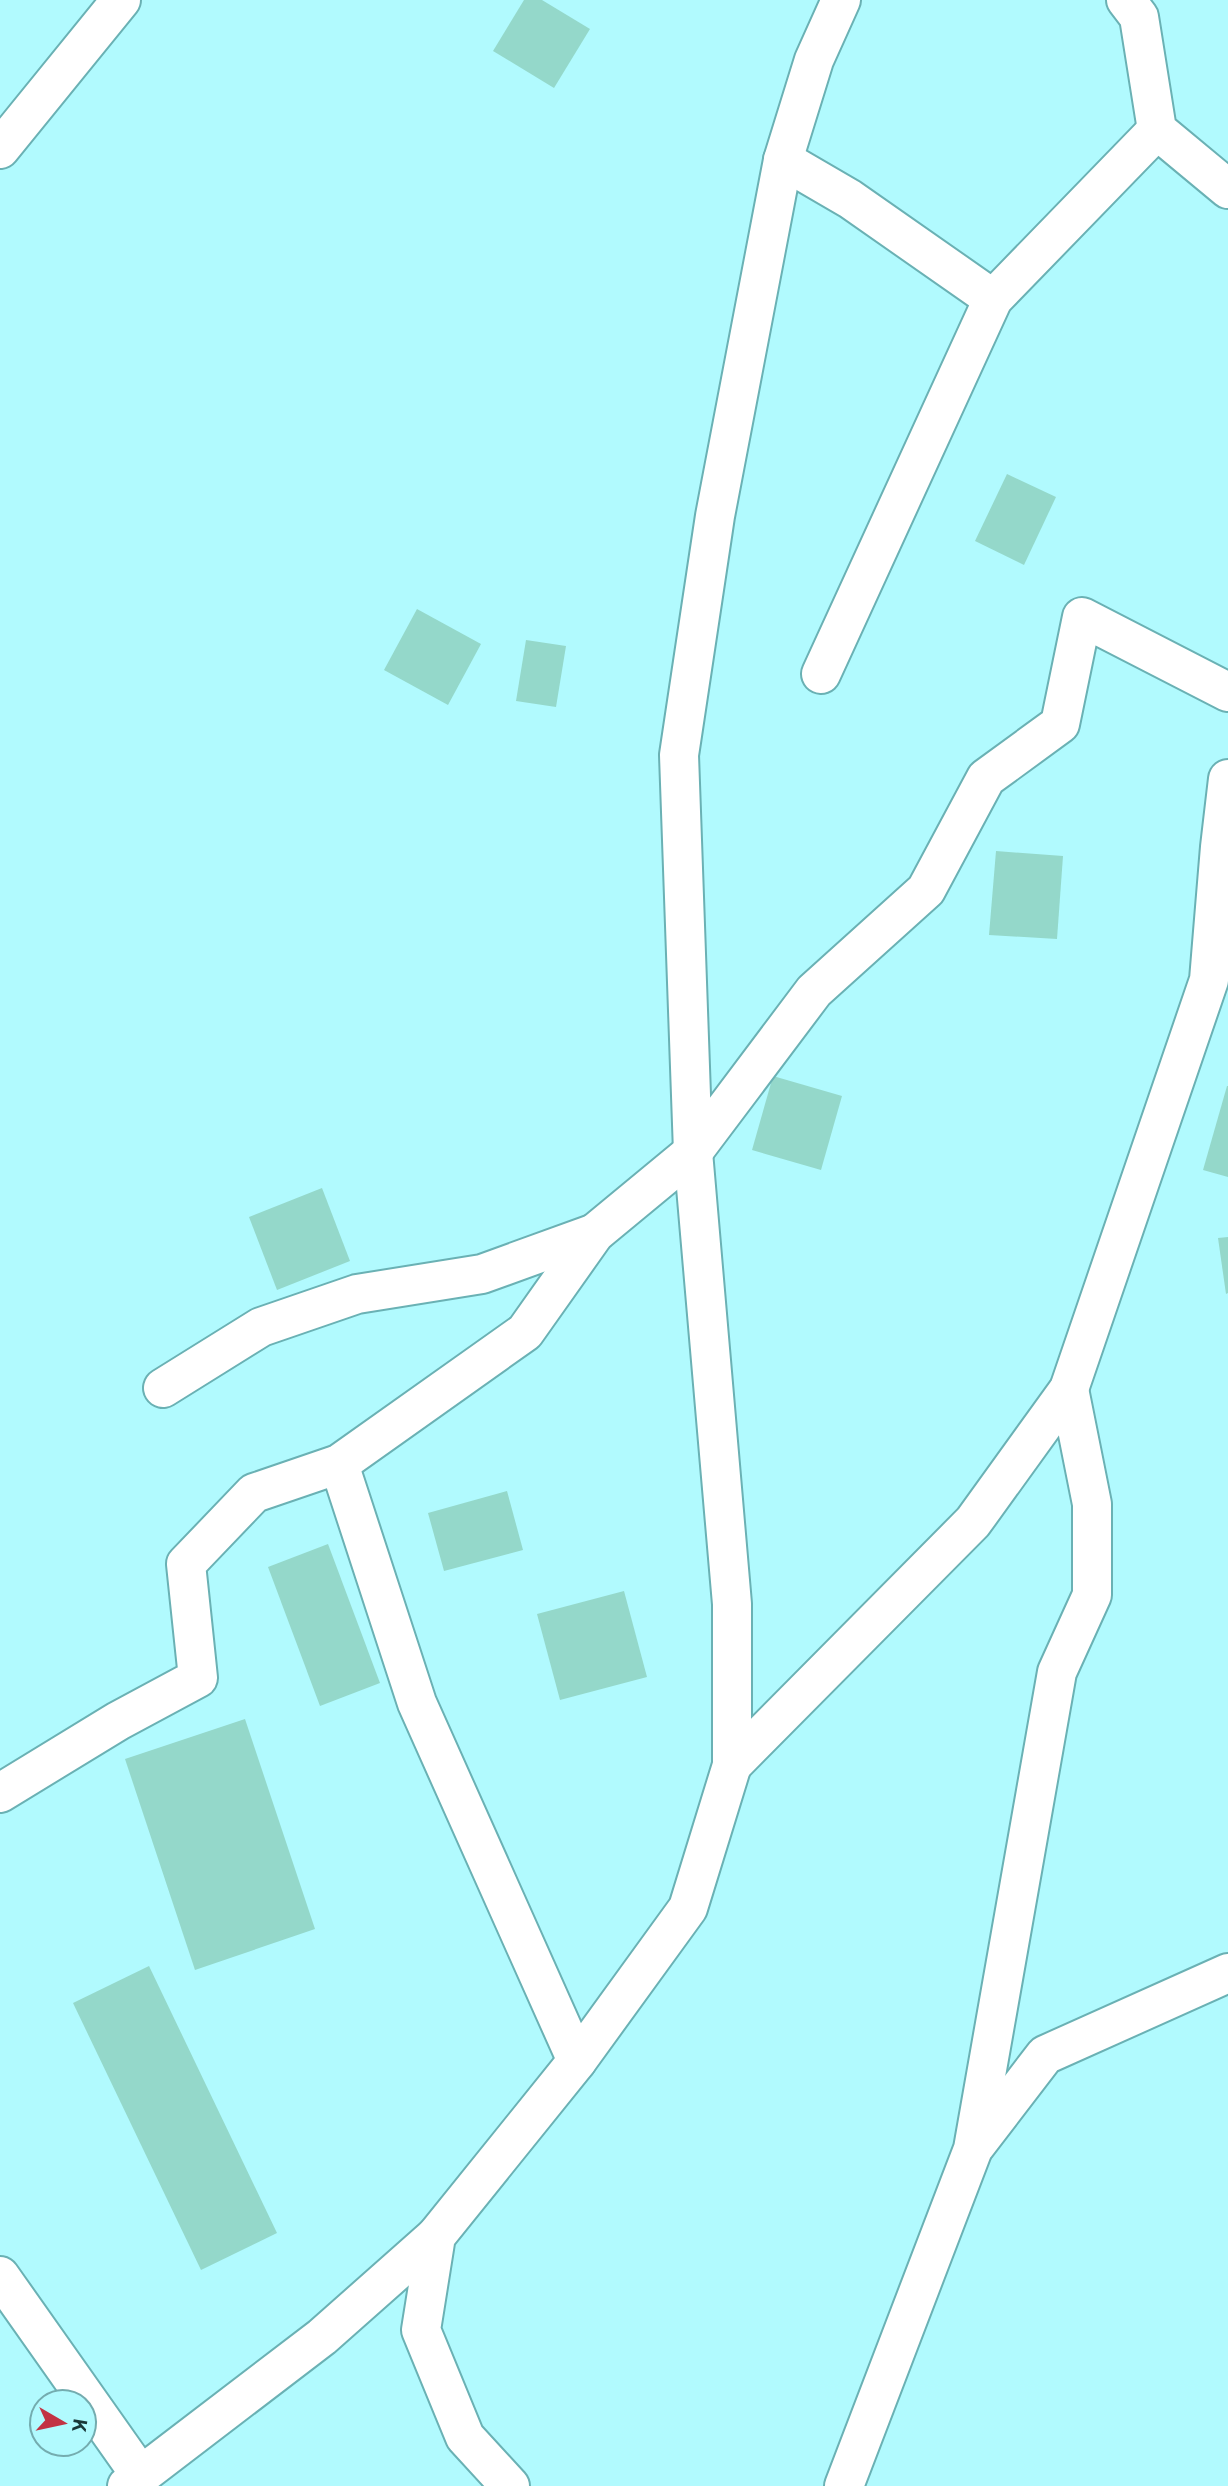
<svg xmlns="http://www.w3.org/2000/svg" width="1228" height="2486" font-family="'Public Sans',sans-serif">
	<rect width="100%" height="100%" fill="#b1fafe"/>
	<!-- building -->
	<g fill="#94d8ca">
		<polygon points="524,0 542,0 590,29 554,88 493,51"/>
		<polygon points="1007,474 1056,497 1024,565 975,541"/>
		<polygon points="417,609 481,644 448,705 384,670"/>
		<polygon points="526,640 566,646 556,707 516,701"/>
		<polygon points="996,851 1063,856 1057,939 989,935"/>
		<polygon points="773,1076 842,1096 821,1170 752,1150"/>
		<polygon points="1227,1086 1228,1086 1228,1177 1203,1170"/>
		<polygon points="322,1188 350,1261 277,1290 249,1217"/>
		<polygon points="1228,1237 1228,1293 1226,1294 1218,1238"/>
		<polygon points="507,1491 523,1550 444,1571 428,1513"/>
		<polygon points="328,1544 380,1683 320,1706 268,1567"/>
		<polygon points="624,1591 647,1677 560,1700 537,1614"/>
		<polygon points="245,1719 315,1929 195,1970 125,1759"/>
		<polygon points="149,1966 277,2233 201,2270 73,2003"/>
	</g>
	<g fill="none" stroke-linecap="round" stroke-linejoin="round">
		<defs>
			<g id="minor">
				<polyline points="1126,0 1139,17 1157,130 1228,189"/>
				<polyline points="0,149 121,0"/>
				<polyline points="783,160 850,199 993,299"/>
				<polyline points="821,674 993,299 1157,130"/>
				<polyline points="163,1388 261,1327 357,1294 482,1274 595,1233"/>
				<polyline points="339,1464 417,1703 577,2061"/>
				<polyline points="732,1765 973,1522 1069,1389 1209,980 1220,847 1228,779"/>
				<polyline points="0,1793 118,1721 198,1678 186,1564 254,1493 339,1464 525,1332 595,1233 693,1152 814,991 926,890 986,778 1060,724 1082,617 1228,692"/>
				<polyline points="976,2145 1045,2055 1228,1973"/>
				<polyline points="0,2276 141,2476"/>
				<polyline points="127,2486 322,2337 436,2236"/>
				<polyline points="844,2486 973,2149 1057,1672 1092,1595 1092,1504 1069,1389"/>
			</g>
			<polyline id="secondary" points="510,2486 465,2437 421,2330 436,2236 577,2061 688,1908 732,1765 732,1604 693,1152 679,755 715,516 783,160 814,60 841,0"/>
		</defs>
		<!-- minor casing -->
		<use href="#minor" stroke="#6ab1b4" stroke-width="42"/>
		<!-- secondary casing -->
		<use href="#secondary" stroke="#6ab1b4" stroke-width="42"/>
		<!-- minor -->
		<use href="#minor" stroke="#fff" stroke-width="38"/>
		<!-- secondary -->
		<use href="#secondary" stroke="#fff" stroke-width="38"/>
	</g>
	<!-- north arrow -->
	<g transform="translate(63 2423) rotate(99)"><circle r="33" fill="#b1fafe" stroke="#74acaf" stroke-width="2"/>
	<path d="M0-5L12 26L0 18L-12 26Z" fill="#c23243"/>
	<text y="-10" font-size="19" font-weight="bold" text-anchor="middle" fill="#193738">K</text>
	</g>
</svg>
